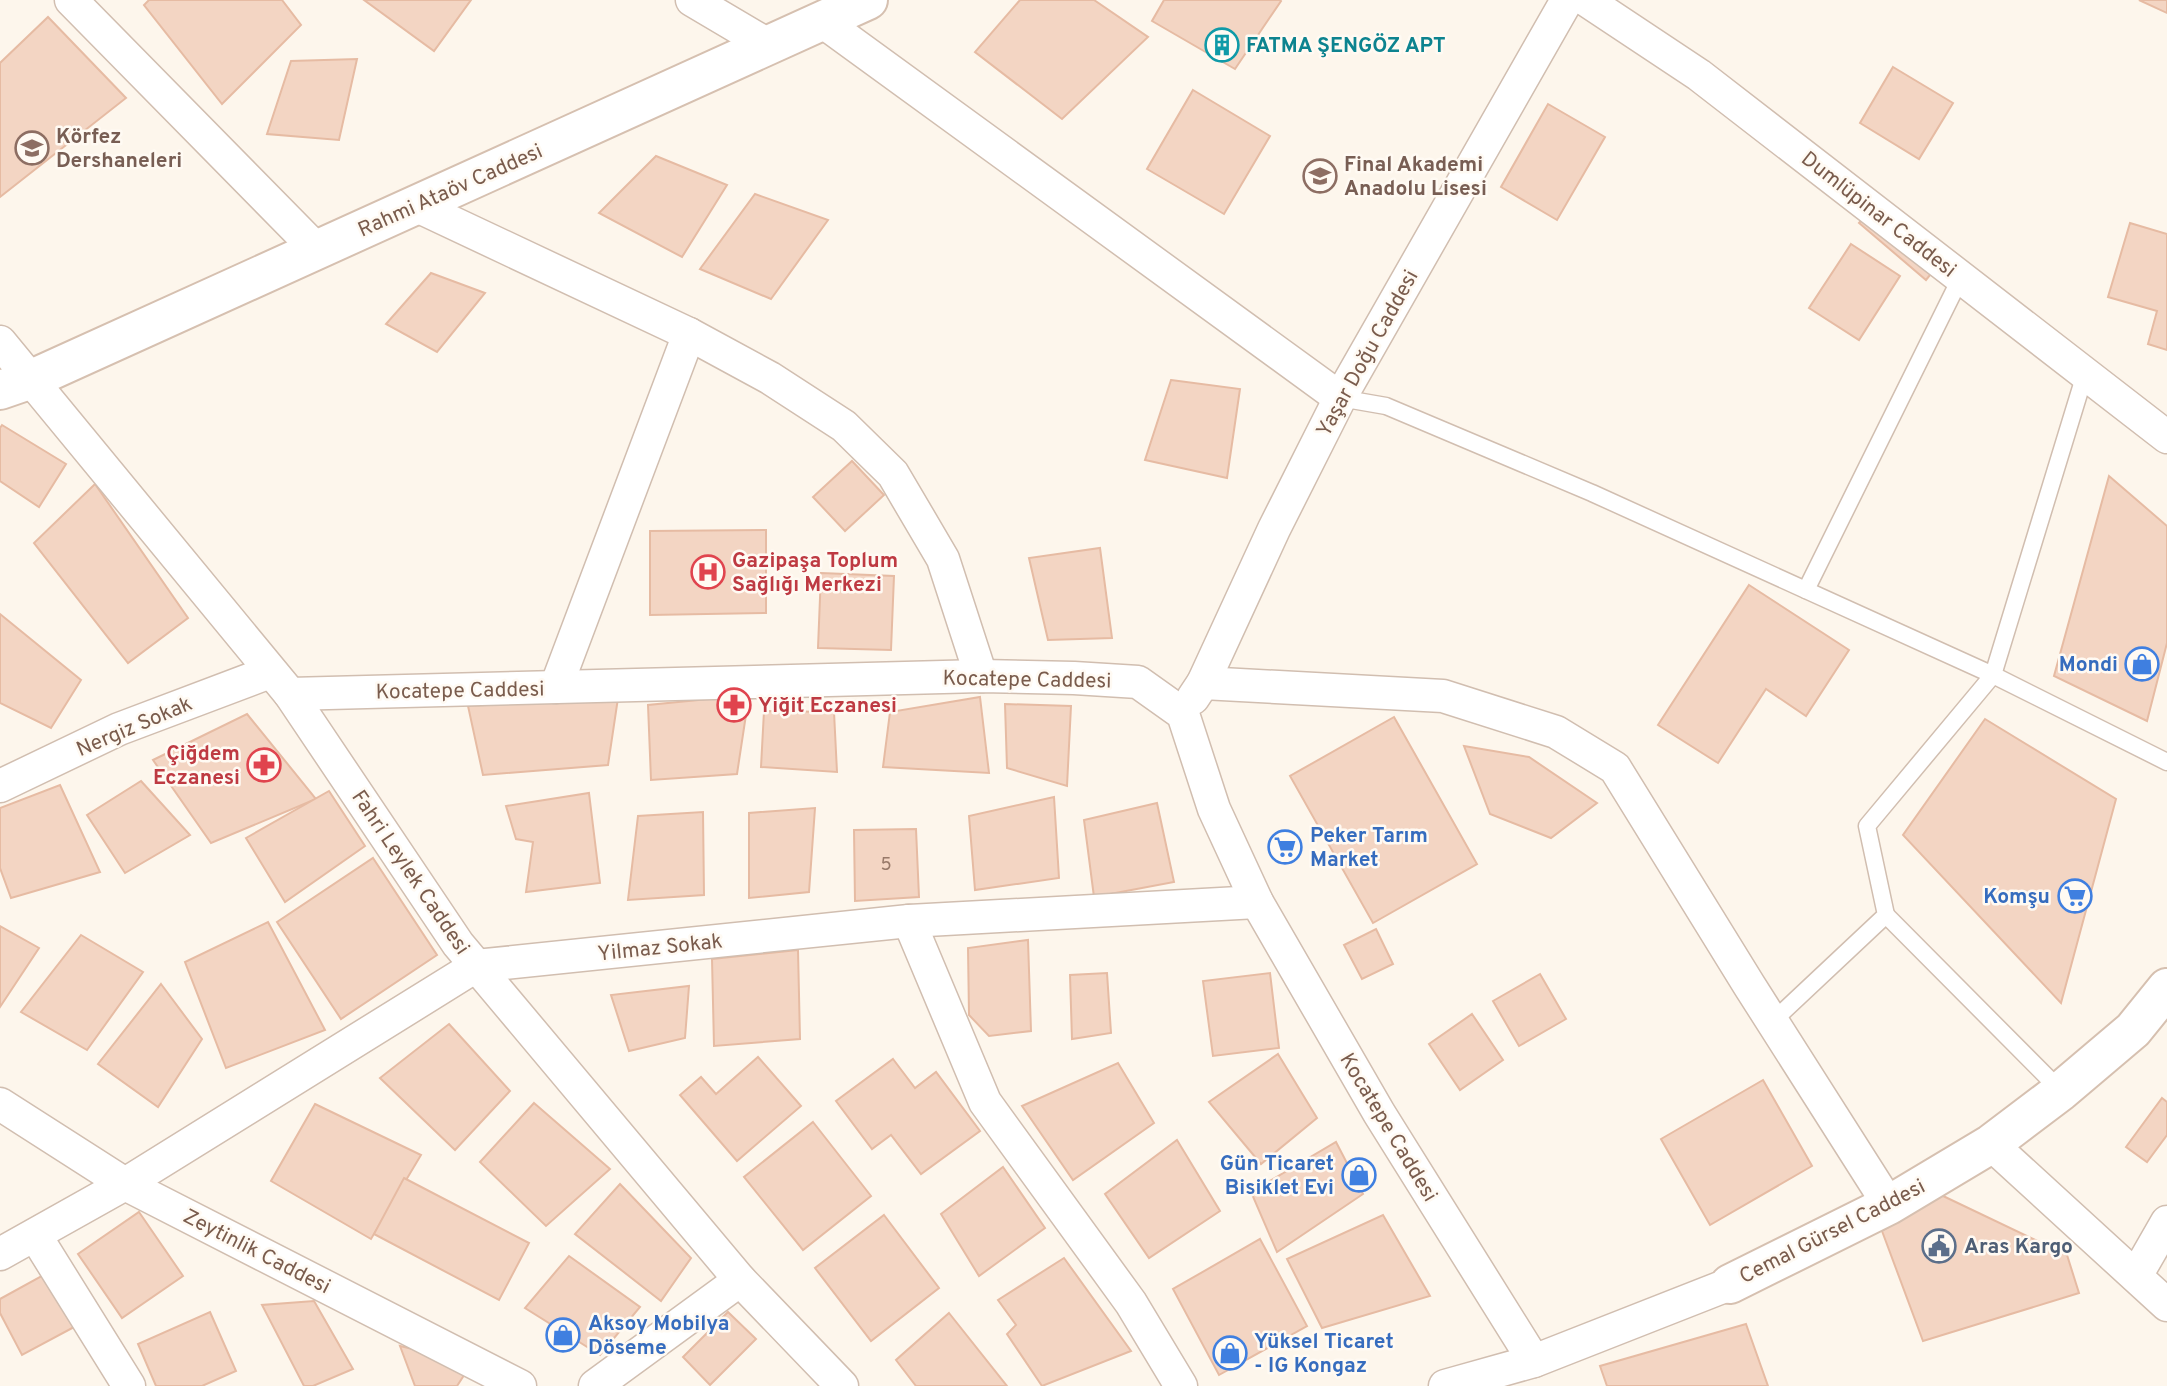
<svg xmlns="http://www.w3.org/2000/svg" width="2167" height="1386" font-family="Overpass,sans-serif">
	<rect width="100%" height="100%" fill="#fdf6ec"/>
	<!-- building -->
	<g fill="#f3d5c3" stroke="#e6bba3" stroke-width="2">
		<polygon points="149,0 282,0 301,25 222,104 144,5"/>
		<polygon points="364,0 471,0 434,51"/>
		<polygon points="1020,0 1094,0 1148,37 1062,119 975,52"/>
		<polygon points="1164,0 1280,0 1281,1 1235,69 1152,21"/>
		<polygon points="2139,0 2167,0 2167,13"/>
		<polygon points="48,17 126,98 0,197 0,63"/>
		<polygon points="357,59 339,140 267,134 291,61"/>
		<polygon points="1893,67 1953,103 1919,159 1860,123"/>
		<polygon points="1193,90 1270,136 1224,214 1147,169"/>
		<polygon points="1548,104 1605,137 1557,220 1501,187"/>
		<polygon points="656,156 727,185 682,257 599,213"/>
		<polygon points="755,194 828,220 771,299 700,269"/>
		<polygon points="1868,213 1935,269 1926,280 1859,223"/>
		<polygon points="2130,223 2167,234 2167,350 2148,344 2157,311 2108,297"/>
		<polygon points="1851,244 1900,276 1859,340 1809,308"/>
		<polygon points="431,273 485,293 437,352 386,324"/>
		<polygon points="1171,380 1240,389 1227,478 1145,460"/>
		<polygon points="2,425 66,464 39,507 0,481 0,428"/>
		<polygon points="852,461 884,495 845,531 813,497"/>
		<polygon points="2109,476 2167,526 2167,643 2147,721 2054,676"/>
		<polygon points="95,484 188,618 128,663 34,543"/>
		<polygon points="766,530 766,613 650,615 650,531"/>
		<polygon points="1100,548 1112,638 1048,640 1029,558"/>
		<polygon points="821,573 894,576 891,650 818,648"/>
		<polygon points="1749,585 1849,650 1806,716 1766,689 1718,763 1658,725"/>
		<polygon points="0,614 81,680 51,728 0,703"/>
		<polygon points="749,695 737,774 651,780 648,705"/>
		<polygon points="980,697 989,773 883,767 890,712"/>
		<polygon points="618,698 608,765 483,775 468,706"/>
		<polygon points="1005,704 1071,706 1067,786 1007,768"/>
		<polygon points="764,711 834,712 837,772 761,767"/>
		<polygon points="247,714 316,799 211,843 153,760"/>
		<polygon points="1394,717 1477,864 1373,923 1290,776"/>
		<polygon points="1985,719 2116,799 2061,1003 1903,835"/>
		<polygon points="1464,746 1529,757 1597,803 1551,838 1490,814"/>
		<polygon points="141,781 190,835 125,873 87,815"/>
		<polygon points="60,785 100,872 11,898 0,868 0,808"/>
		<polygon points="329,791 365,846 285,902 246,838"/>
		<polygon points="589,793 600,883 526,892 533,842 516,839 506,806"/>
		<polygon points="1054,797 1059,878 975,890 969,816"/>
		<polygon points="1157,803 1174,882 1094,897 1084,820"/>
		<polygon points="815,808 809,892 749,898 749,813"/>
		<polygon points="703,812 704,895 628,900 638,816"/>
		<polygon points="916,829 919,897 855,901 854,830"/>
		<polygon points="373,858 437,955 341,1019 277,922"/>
		<polygon points="268,922 325,1030 226,1068 185,962"/>
		<polygon points="0,926 39,948 0,1007"/>
		<polygon points="1376,929 1393,964 1362,979 1344,945"/>
		<polygon points="81,935 143,972 87,1050 21,1012"/>
		<polygon points="1028,940 1031,1031 989,1036 969,1015 968,948"/>
		<polygon points="798,950 800,1039 714,1046 712,959"/>
		<polygon points="1107,973 1111,1033 1072,1039 1070,975"/>
		<polygon points="1270,973 1279,1048 1213,1056 1203,981"/>
		<polygon points="1540,974 1566,1019 1519,1046 1493,1001"/>
		<polygon points="161,984 202,1039 158,1107 98,1064"/>
		<polygon points="689,986 685,1038 629,1051 611,995"/>
		<polygon points="1472,1014 1503,1060 1460,1090 1429,1044"/>
		<polygon points="449,1024 510,1091 455,1150 380,1078"/>
		<polygon points="1278,1054 1317,1118 1261,1164 1209,1102"/>
		<polygon points="758,1057 801,1106 737,1161 680,1095 701,1077 716,1094"/>
		<polygon points="893,1059 915,1088 936,1072 980,1131 921,1174 891,1135 872,1149 836,1101"/>
		<polygon points="1118,1063 1154,1123 1073,1180 1022,1106"/>
		<polygon points="1763,1080 1812,1166 1710,1225 1661,1139"/>
		<polygon points="2162,1098 2167,1102 2167,1135 2147,1162 2126,1147"/>
		<polygon points="534,1103 610,1169 546,1226 480,1162"/>
		<polygon points="315,1104 421,1155 371,1239 271,1181"/>
		<polygon points="813,1122 871,1196 803,1250 744,1177"/>
		<polygon points="1177,1140 1220,1211 1149,1258 1105,1194"/>
		<polygon points="1336,1142 1363,1194 1277,1252 1251,1192"/>
		<polygon points="1003,1167 1045,1228 979,1276 941,1214"/>
		<polygon points="404,1178 529,1243 499,1300 374,1234"/>
		<polygon points="620,1184 691,1258 661,1301 575,1234"/>
		<polygon points="1941,1195 2067,1255 2079,1293 1923,1341 1882,1231"/>
		<polygon points="139,1212 183,1276 122,1318 78,1254"/>
		<polygon points="884,1215 939,1288 871,1341 815,1268"/>
		<polygon points="1383,1215 1430,1296 1322,1328 1287,1259"/>
		<polygon points="1260,1239 1307,1326 1219,1375 1173,1289"/>
		<polygon points="569,1256 640,1307 600,1355 525,1308"/>
		<polygon points="1064,1258 1131,1351 1042,1386 1007,1334 1016,1325 998,1300"/>
		<polygon points="47,1273 76,1326 22,1355 0,1313 0,1299"/>
		<polygon points="314,1301 353,1369 313,1386 304,1386 262,1305"/>
		<polygon points="210,1312 236,1371 202,1386 156,1386 138,1344"/>
		<polygon points="728,1312 756,1339 710,1385 683,1357"/>
		<polygon points="949,1313 1007,1386 916,1386 896,1360"/>
		<polygon points="1746,1324 1768,1386 1607,1386 1600,1366"/>
		<polygon points="400,1346 472,1363 457,1386 415,1386"/>
	</g>
	<g fill="none" stroke-linecap="round" stroke-linejoin="round">
		<defs>
			<g id="lane">
				<polyline points="1340,398 1386,406 1592,493 1993,675 2167,762"/>
				<polyline points="1806,590 1961,277"/>
				<polyline points="1886,915 2061,1091"/>
				<polyline points="1772,1022 1886,915 1867,826 1993,675 2085,374"/>
			</g>
			<g id="street">
				<polyline points="71,0 317,250"/>
				<polyline points="692,0 768,45"/>
				<polyline points="1586,0 1699,75 2167,437"/>
				<polyline points="822,21 1340,398"/>
				<polyline points="415,205 689,334 770,378 844,426 893,474 943,559 981,676"/>
				<polyline points="0,342 290,694 458,944 740,1280 842,1386"/>
				<polyline points="1203,683 1443,696 1556,732 1615,768 1749,985 1889,1205"/>
				<polyline points="556,687 689,334"/>
				<polyline points="290,694 981,676 1074,678 1138,682 1183,714 1214,809 1257,902 1379,1113 1534,1361"/>
				<polyline points="1193,698 1203,683 1274,529 1340,398 1567,0"/>
				<polyline points="0,786 119,729 270,672"/>
				<polyline points="909,921 985,1102 1131,1303 1181,1386"/>
				<polyline points="0,1104 125,1184 520,1386"/>
				<polyline points="1991,1144 2167,1305"/>
				<polyline points="35,1235 129,1386"/>
				<polyline points="0,1254 125,1184 476,966 909,921 1257,902"/>
				<polyline points="2136,1276 2167,1222"/>
				<polyline points="595,1386 740,1280"/>
				<polyline points="1445,1386 1534,1361 1730,1284"/>
			</g>
			<g id="secondary">
				<polyline points="0,390 32,379 868,0"/>
				<polyline points="1730,1284 1889,1205 1991,1144 2061,1091 2133,1030 2167,988"/>
			</g>
		</defs>
		<!-- lane casing -->
		<use href="#lane" stroke="#d1beb0" stroke-width="19"/>
		<!-- street casing -->
		<use href="#street" stroke="#d1beb0" stroke-width="35"/>
		<!-- secondary casing -->
		<use href="#secondary" stroke="#d6c0b0" stroke-width="42"/>
		<!-- lane -->
		<use href="#lane" stroke="#fff" stroke-width="16"/>
		<!-- street -->
		<use href="#street" stroke="#fff" stroke-width="32"/>
		<!-- secondary -->
		<use href="#secondary" stroke="#fff" stroke-width="38"/>
	</g>
	<!-- icons -->
	<defs>
		<symbol id="building-ring" viewBox="-11 -11 22 22"><circle r="9.5" fill="#fffaf3" stroke="#0f9aa8" stroke-width="1.5"/><path d="M-4-6H4V6H1V3H-1V6H-4ZM-2.5-4.3h1.7v1.8h-1.7ZM.8-4.3h1.7v1.8H.8ZM-2.5-1h1.7V.8h-1.7ZM.8-1h1.7V.8H.8Z" fill="#0f9aa8"/></symbol>
		<symbol id="school-ring" viewBox="-11 -11 22 22"><circle r="9.5" fill="#fffaf3" stroke="#8d6e63" stroke-width="1.5"/><path d="M0-5L7-2L0 1L-7-2ZM-4 1L0 2.5L4 1V4Q0 6-4 4Z" fill="#8d6e63"/></symbol>
		<symbol id="hospital-ring" viewBox="-11 -11 22 22"><circle r="9.5" fill="#fffaf3" stroke="#e0444e" stroke-width="1.5"/><path d="M-5-5h3v3.5h4V-5h3V5h-3V1.5h-4V5h-3Z" fill="#e0444e"/></symbol>
		<symbol id="shop-ring" viewBox="-11 -11 22 22"><circle r="9.5" fill="#fffaf3" stroke="#3f7fe0" stroke-width="1.5"/><path d="M-5-2.5h2.3a2.7 3.5 0 0 1 5.4 0H5L5.5 6h-11ZM-1.5-2.5h3a1.5 2.3 0 0 0-3 0Z" fill="#3f7fe0"/></symbol>
		<symbol id="pharmacy-ring" viewBox="-11 -11 22 22"><circle r="9.5" fill="#fffaf3" stroke="#e0444e" stroke-width="1.5"/><path d="M-2-6h4v4h4v4h-4v4h-4v-4h-4v-4h4Z" fill="#e0444e"/></symbol>
		<symbol id="supermarket-ring" viewBox="-11 -11 22 22"><circle r="9.5" fill="#fffaf3" stroke="#3f7fe0" stroke-width="1.5"/><path d="M-6-5.5h2.5l.6 2H6L4.5 2H-2.5L-4.4-4H-6ZM-1.5 3.2a1.3 1.3 0 1 0 .1 0ZM3 3.2a1.3 1.3 0 1 0 .1 0Z" fill="#3f7fe0"/></symbol>
		<symbol id="civic-ring" viewBox="-11 -11 22 22"><circle r="9.5" fill="#fffaf3" stroke="#5c6f8a" stroke-width="1.5"/><path d="M-.6-6.5H3V-4.5H.6V-3L4-1V1h2V6H-6V1h2V-1L-.6-3ZM-1.2 2.5V6h2.4V2.5Z" fill="#5c6f8a"/></symbol>
	</defs>
	<g fill-rule="evenodd">
		<use href="#building-ring" x="1203" y="26" width="38" height="38"/>
		<use href="#school-ring" x="13" y="129" width="38" height="38"/>
		<use href="#school-ring" x="1301" y="157" width="38" height="38"/>
		<use href="#hospital-ring" x="689" y="553" width="38" height="38"/>
		<use href="#shop-ring" x="2123" y="645" width="38" height="38"/>
		<use href="#pharmacy-ring" x="715" y="686" width="38" height="38"/>
		<use href="#pharmacy-ring" x="245" y="746" width="38" height="38"/>
		<use href="#supermarket-ring" x="1266" y="828" width="38" height="38"/>
		<use href="#supermarket-ring" x="2056" y="877" width="38" height="38"/>
		<use href="#shop-ring" x="1340" y="1156" width="38" height="38"/>
		<use href="#civic-ring" x="1920" y="1227" width="38" height="38"/>
		<use href="#shop-ring" x="544" y="1316" width="38" height="38"/>
		<use href="#shop-ring" x="1211" y="1334" width="38" height="38"/>
	</g>
	<g text-anchor="middle" stroke-width="5" stroke-linejoin="round" paint-order="stroke">
		<!-- number labels -->
		<g font-size="18" fill="#987a6a">
			<text x="886" y="870">5</text>
		</g>
		<!-- culture labels -->
		<g font-size="21" font-weight="bold" fill="#0d838f" stroke="#fffaf3" text-anchor="start">
			<text x="1246" y="52">FATMA ŞENGÖZ APT</text>
		</g>
		<!-- education labels -->
		<g font-size="21" font-weight="bold" fill="#785e54" stroke="#fffaf3" text-anchor="start">
			<text x="56" y="143">Körfez<tspan x="56" dy="24">Dershaneleri</tspan></text>
			<text x="1344" y="171">Final Akademi<tspan x="1344" dy="24">Anadolu Lisesi</tspan></text>
		</g>
		<!-- street labels -->
		<g font-size="21" fill="#7a5c4d" stroke="#fffaf3">
			<text transform="translate(450 190) rotate(-24)" y="7">Rahmi Ataöv Caddesi</text>
			<text transform="translate(1879 214) rotate(38)" y="7">Dumlüpinar Caddesi</text>
			<text transform="translate(1367 353) rotate(-61)" y="7">Yaşar Doğu Caddesi</text>
			<text transform="translate(1027 679) rotate(1)" y="7">Kocatepe Caddesi</text>
			<text transform="translate(460 690) rotate(-1)" y="7">Kocatepe Caddesi</text>
			<text transform="translate(134 726) rotate(-23)" y="7">Nergiz Sokak</text>
			<text transform="translate(411 872) rotate(56)" y="7">Fahri Leylek Caddesi</text>
			<text transform="translate(660 947) rotate(-6)" y="7">Yilmaz Sokak</text>
			<text transform="translate(1389 1127) rotate(59)" y="7">Kocatepe Caddesi</text>
			<text transform="translate(1832 1231) rotate(-27)" y="7">Cemal Gürsel Caddesi</text>
			<text transform="translate(257 1251) rotate(27)" y="7">Zeytinlik Caddesi</text>
		</g>
		<!-- health labels -->
		<g font-size="21" font-weight="bold" fill="#be3a42" stroke="#fffaf3" text-anchor="start">
			<text x="732" y="567">Gazipaşa Toplum<tspan x="732" dy="24">Sağlığı Merkezi</tspan></text>
			<text x="758" y="712">Yiğit Eczanesi</text>
			<text x="240" y="760" text-anchor="end">Çiğdem<tspan x="240" dy="24">Eczanesi</tspan></text>
		</g>
		<!-- shop labels -->
		<g font-size="21" font-weight="bold" fill="#366cbe" stroke="#fffaf3" text-anchor="end">
			<text x="2118" y="671">Mondi</text>
			<text x="1310" y="842" text-anchor="start">Peker Tarım<tspan x="1310" dy="24">Market</tspan></text>
			<text x="2050" y="903">Komşu</text>
			<text x="1334" y="1170">Gün Ticaret<tspan x="1334" dy="24">Bisiklet Evi</tspan></text>
			<text x="588" y="1330" text-anchor="start">Aksoy Mobilya<tspan x="588" dy="24">Döseme</tspan></text>
			<text x="1254" y="1348" text-anchor="start">Yüksel Ticaret<tspan x="1254" dy="24">- IG Kongaz</tspan></text>
		</g>
		<!-- service labels -->
		<g font-size="21" font-weight="bold" fill="#4e5e75" stroke="#fffaf3" text-anchor="start">
			<text x="1964" y="1253">Aras Kargo</text>
		</g>
	</g>
</svg>
